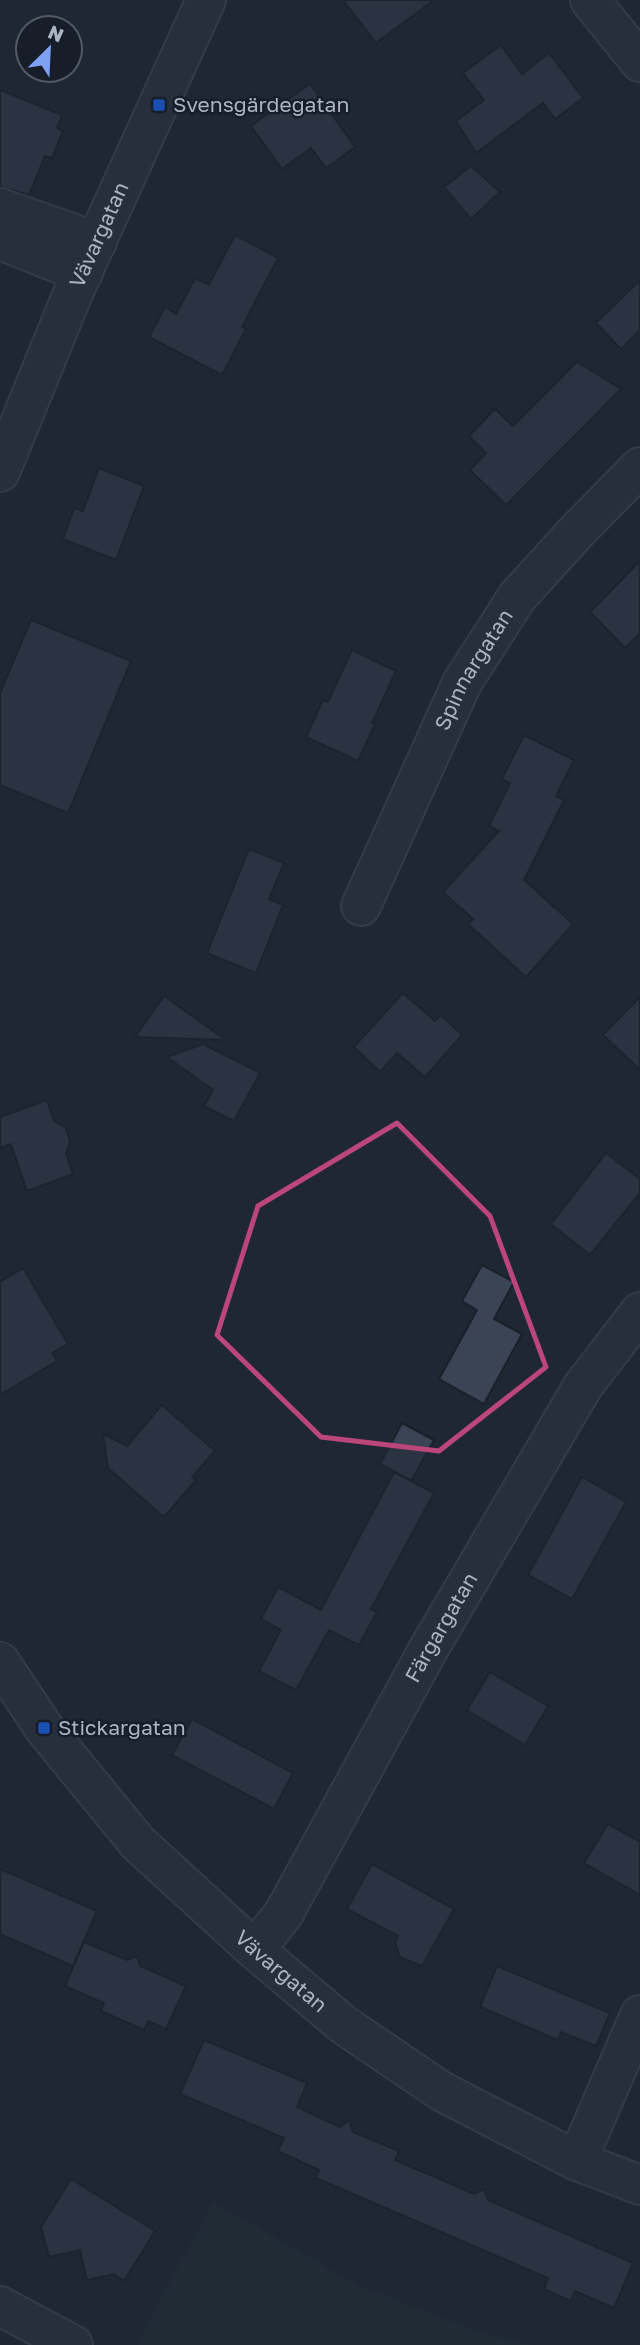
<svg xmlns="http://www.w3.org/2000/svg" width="640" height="2345" font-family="'Golos Text',sans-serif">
	<rect width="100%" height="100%" fill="#1f2634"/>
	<!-- green -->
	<polygon fill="#223336" points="213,2202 360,2286 479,2332 532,2345 139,2345 137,2344"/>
	<!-- building -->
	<g fill="#3b4455" stroke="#1a202b" stroke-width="2">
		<polygon points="343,0 434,0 376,43"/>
		<polygon points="501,45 522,74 549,53 583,98 555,119 543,103 476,153 456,121 484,100 463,73"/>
		<polygon points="310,84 355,147 326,168 311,148 282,169 251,126"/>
		<polygon points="0,90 62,115 57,128 63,131 52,158 45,156 29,195 0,187"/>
		<polygon points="471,166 500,192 471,219 444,187"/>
		<polygon points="235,235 278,258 242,327 246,329 222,375 149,337 165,307 176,314 195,278 209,285"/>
		<polygon points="640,280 640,330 621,349 596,323"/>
		<polygon points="577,362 621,389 506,505 470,470 486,453 469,436 495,409 513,426"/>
		<polygon points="99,468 144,486 116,560 63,539 74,508 83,511"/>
		<polygon points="640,561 640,633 625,648 590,612"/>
		<polygon points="31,620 131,661 68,813 0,785 0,693"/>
		<polygon points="352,650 396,671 372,723 375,724 358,761 306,737 323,700 328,702"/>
		<polygon points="524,735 574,760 556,796 564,800 524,880 573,924 526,977 468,924 473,919 443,892 499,831 489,826 510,783 502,779"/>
		<polygon points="249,849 284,863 269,899 283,905 256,973 207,953"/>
		<polygon points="403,993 435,1021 441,1015 462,1035 425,1077 397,1053 380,1072 354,1047"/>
		<polygon points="164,996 226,1040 135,1037"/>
		<polygon points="640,997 640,1070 603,1035"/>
		<polygon points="203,1044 260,1073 234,1121 204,1106 213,1090 167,1057"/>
		<polygon points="47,1100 54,1121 66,1128 70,1141 66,1154 73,1174 27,1191 11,1144 0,1148 0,1117"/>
		<polygon points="606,1153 640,1179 640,1193 590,1255 551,1224"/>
		<polygon points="482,1265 514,1282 494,1319 522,1334 484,1404 439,1379 477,1310 462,1301"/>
		<polygon points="23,1268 68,1344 52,1353 57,1361 0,1395 0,1282"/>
		<polygon points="162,1405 215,1451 192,1477 196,1480 164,1517 108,1468 103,1434 127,1446"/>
		<polygon points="402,1423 434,1440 411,1481 380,1464"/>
		<polygon points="394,1472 434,1493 371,1609 377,1612 359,1645 329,1630 296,1690 259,1671 281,1630 261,1619 278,1587 321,1610"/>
		<polygon points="582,1477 626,1502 572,1599 528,1575"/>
		<polygon points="490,1672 548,1706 525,1745 467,1710"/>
		<polygon points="192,1719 293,1773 274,1809 172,1755"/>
		<polygon points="608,1824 640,1842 640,1895 584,1863"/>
		<polygon points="372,1864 454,1909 422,1966 400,1957 395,1942 398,1936 347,1909"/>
		<polygon points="0,1869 97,1911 73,1966 0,1934"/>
		<polygon points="84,1942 127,1960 137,1956 140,1966 186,1986 166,2029 148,2021 144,2030 101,2011 104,2003 65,1986"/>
		<polygon points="497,1966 610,2013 596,2046 561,2032 558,2040 480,2007"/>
		<polygon points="204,2040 307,2083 297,2107 340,2127 349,2120 353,2132 399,2151 395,2160 474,2194 484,2189 488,2200 633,2263 614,2308 575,2291 571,2301 544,2289 548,2278 316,2178 319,2170 278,2151 284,2138 180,2094"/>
		<polygon points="71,2179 155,2231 124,2281 114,2274 87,2280 80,2250 49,2257 41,2227"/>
	</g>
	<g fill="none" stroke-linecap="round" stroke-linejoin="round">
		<defs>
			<g id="minor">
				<polyline points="590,0 640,62"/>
				<polyline points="0,208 97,242"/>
				<polyline points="0,240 83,273"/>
				<path id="s1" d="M0 472 73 293 206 0"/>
				<path id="s2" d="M361 906 462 683 517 597 578 530 640 467"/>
				<path id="s3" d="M0 1662 44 1728 138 1843 255 1950 344 2025 441 2091 577 2161 640 2185"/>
				<path id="s4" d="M255 1950 284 1913 428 1650 583 1386 640 1312"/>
				<polyline points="577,2161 640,2015"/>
				<polyline points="0,2306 73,2345"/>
			</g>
		</defs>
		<!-- minor casing -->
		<use href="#minor" stroke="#4d5360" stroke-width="42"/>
		<!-- minor -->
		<use href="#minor" stroke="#323845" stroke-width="38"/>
	</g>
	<!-- marked area -->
	<path d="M0 0H640V2345H0ZM397 1123 490 1216 546 1367 439 1451 321 1437 217 1335 258 1206Z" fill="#1f2634" fill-opacity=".55" fill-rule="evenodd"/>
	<path fill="none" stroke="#bb467a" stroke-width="5" stroke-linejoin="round" d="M397 1123 490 1216 546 1367 439 1451 321 1437 217 1335 258 1206Z"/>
	<!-- markers -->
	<g fill="#1a4fb4" stroke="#181e29" stroke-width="2.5">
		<rect x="152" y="98" width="14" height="14" rx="3.5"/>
		<rect x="37" y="1721" width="14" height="14" rx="3.5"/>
	</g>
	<g text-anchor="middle" stroke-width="5" stroke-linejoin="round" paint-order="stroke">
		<!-- poi labels -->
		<g font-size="21" fill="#acb3c2" stroke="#181e29" text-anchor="start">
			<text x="173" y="112">Svensgärdegatan</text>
			<text x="58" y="1735">Stickargatan</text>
		</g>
		<!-- street labels -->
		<g font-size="21" fill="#acb3c2" stroke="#181e29">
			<text dy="7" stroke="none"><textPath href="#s1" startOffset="257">Vävargatan</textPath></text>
			<text dy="7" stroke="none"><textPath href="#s2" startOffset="262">Spinnargatan</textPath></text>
			<text dy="7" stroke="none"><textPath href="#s4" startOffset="373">Färgargatan</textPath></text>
			<text dy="7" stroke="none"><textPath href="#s3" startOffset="420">Vävargatan</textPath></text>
		</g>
	</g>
	<!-- north arrow -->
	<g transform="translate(49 49) rotate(24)"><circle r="33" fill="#181e29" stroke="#535a66" stroke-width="2"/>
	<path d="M0-5L12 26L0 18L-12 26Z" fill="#7fa1f4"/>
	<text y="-10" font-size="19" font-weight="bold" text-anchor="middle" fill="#acb3c2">N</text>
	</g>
</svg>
